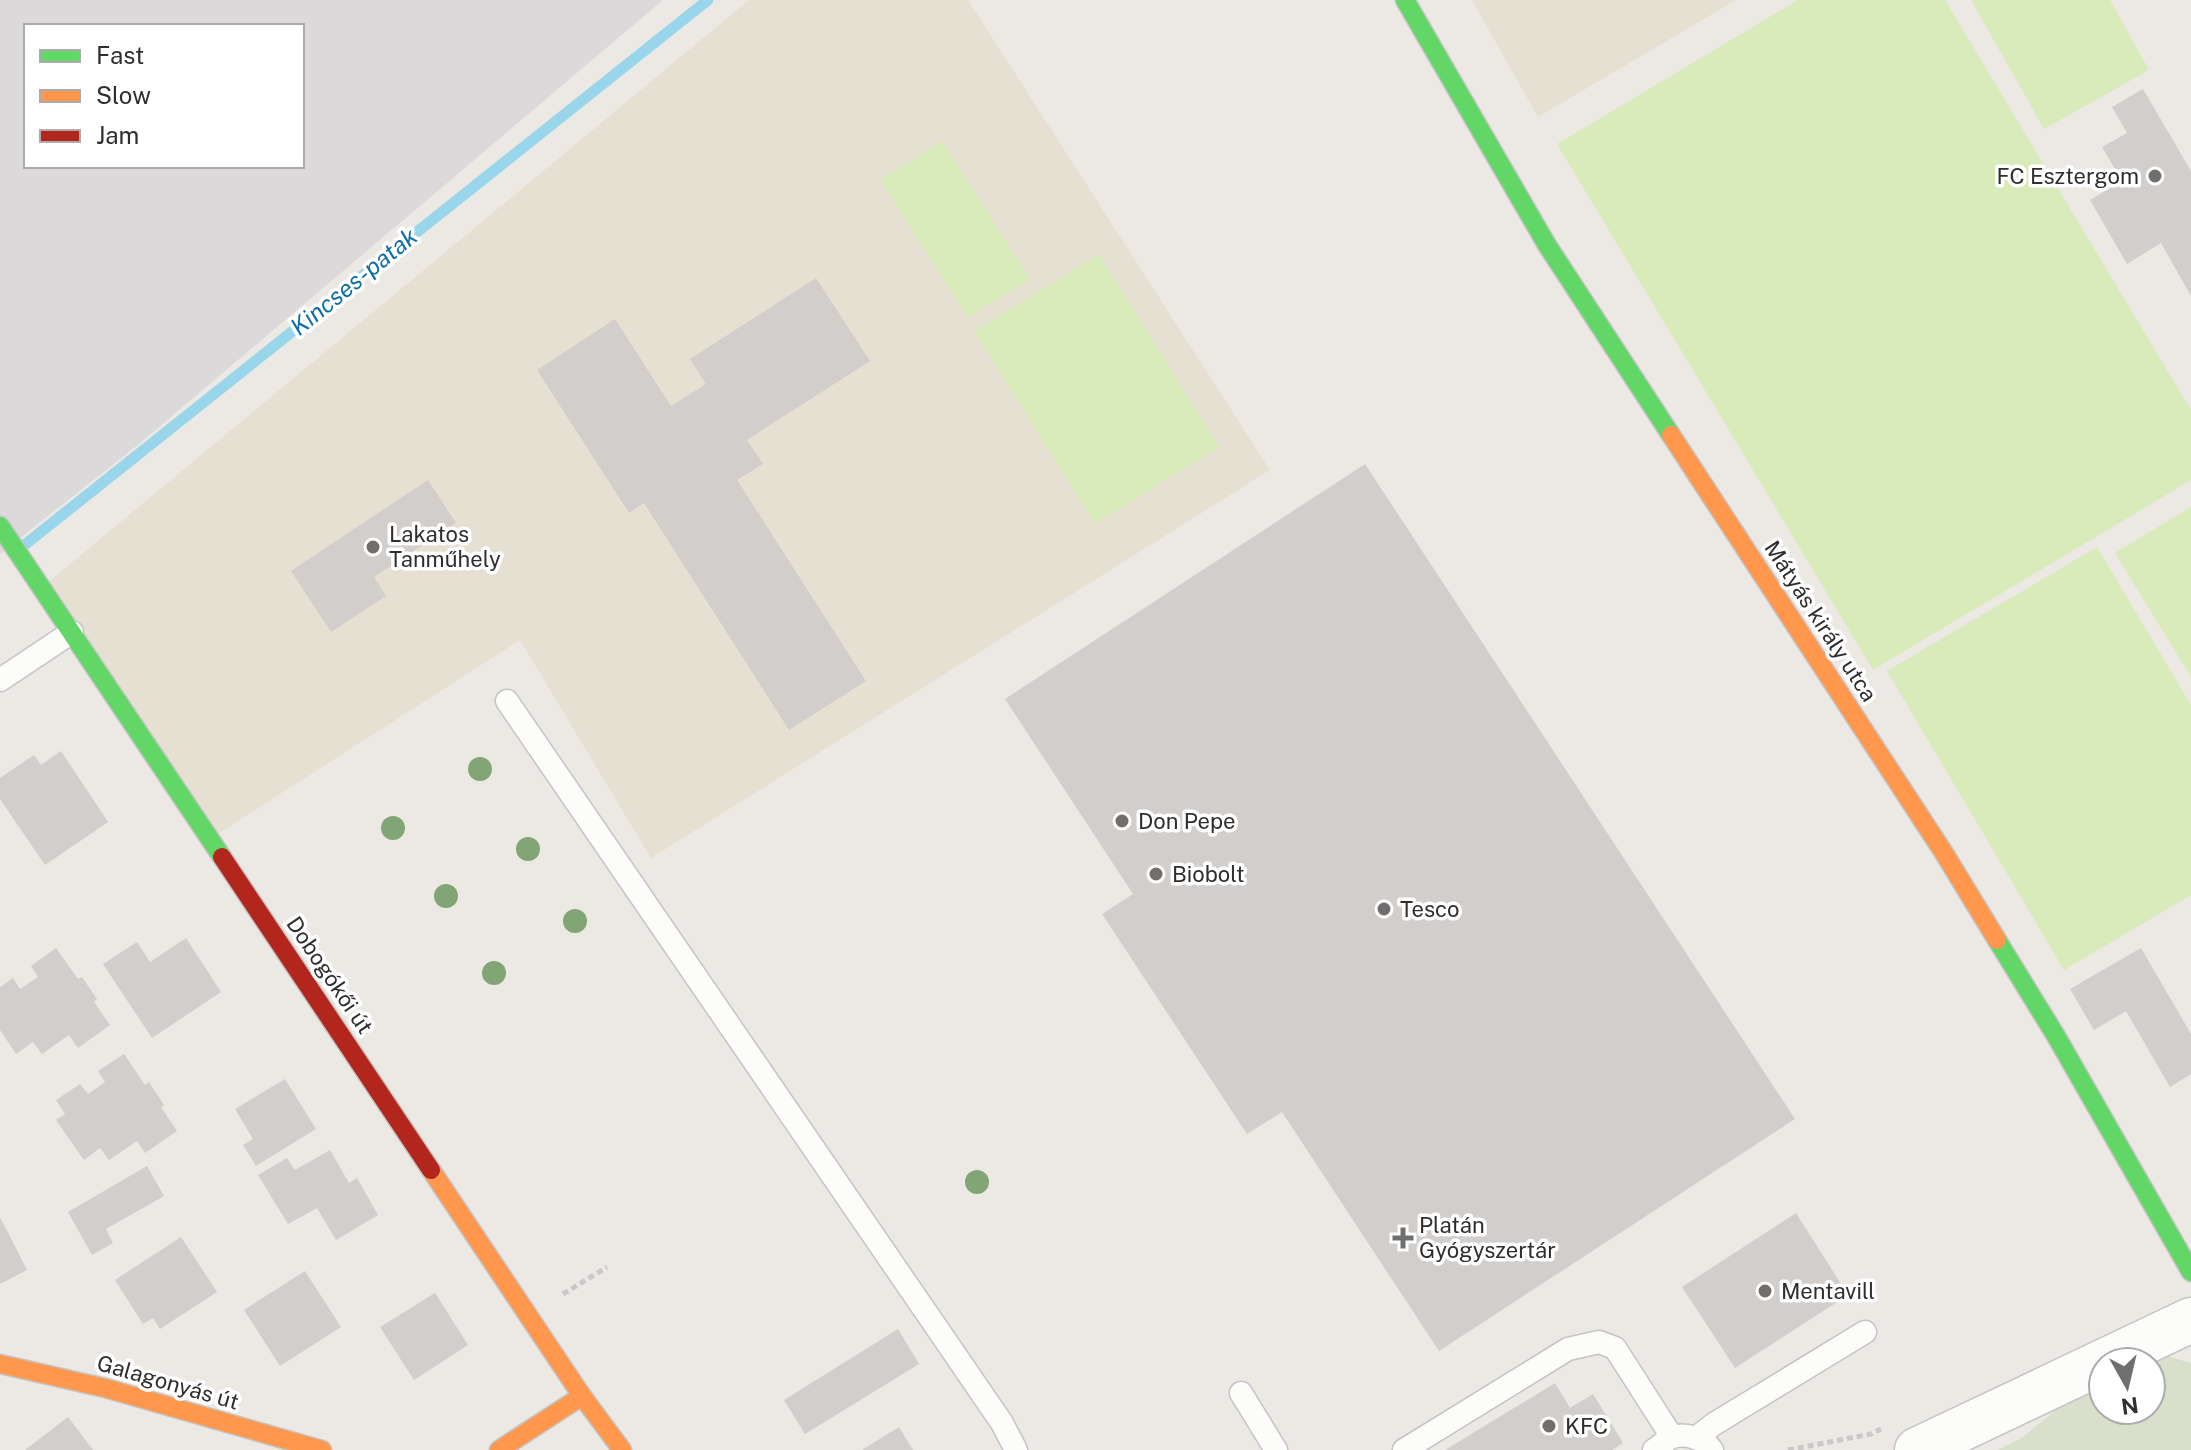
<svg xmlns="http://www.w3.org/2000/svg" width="2191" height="1450" font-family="'Public Sans',sans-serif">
	<rect width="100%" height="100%" fill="#ece8e4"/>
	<!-- industrial -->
	<path fill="#dcd9db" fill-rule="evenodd" d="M0 0H663L139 444 0 554ZM26 26H302V166H26Z"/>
	<!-- education -->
	<g fill="#e6e0d3">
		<polygon points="749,0 968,0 1270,470 651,858 520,640 210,839 41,588"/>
		<polygon points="1472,0 1736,0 1538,117"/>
	</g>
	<!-- cemetery -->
	<polygon fill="#d8e0cc" points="2163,1355 2191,1363 2191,1450 1997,1450 2023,1437 2054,1411 2103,1386 2103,1410 2151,1410 2151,1362"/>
	<!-- pitch -->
	<g fill="#d9eabb">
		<polygon points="1798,0 1945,0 2191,410 2191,480 1873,670 1557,144"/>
		<polygon points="1971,0 2110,0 2149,70 2044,129"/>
		<polygon points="942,141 1030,279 968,318 880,180"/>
		<polygon points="1099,254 1219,447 1095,524 974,331"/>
		<polygon points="2191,507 2191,677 2115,553"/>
		<polygon points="2097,547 2191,705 2191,895 2064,970 1887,671"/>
	</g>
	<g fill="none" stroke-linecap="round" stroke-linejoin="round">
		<!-- stream -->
		<polyline stroke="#99d6ec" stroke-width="11" points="22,547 708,0"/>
	</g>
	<!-- building -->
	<g fill="#d1cecb">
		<polygon points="2143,89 2191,171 2191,296 2161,243 2127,264 2090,200 2122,181 2102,147 2127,133 2112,107"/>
		<polygon points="816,278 870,361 747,440 763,464 737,480 866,681 789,730 644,503 629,513 537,370 615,319 671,406 706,384 690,359"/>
		<polygon points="1365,464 1795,1119 1439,1351 1282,1112 1247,1134 1102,914 1133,894 1005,699"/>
		<polygon points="428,480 456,523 374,577 386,596 331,632 291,571"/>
		<polygon points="61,751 108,822 45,865 0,799 0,778 34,755 41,765"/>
		<polygon points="186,938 221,992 152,1038 103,964 137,942 150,962"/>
		<polygon points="56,948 78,979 82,977 97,999 94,1002 110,1025 78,1048 69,1035 42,1054 33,1042 16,1054 0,1030 0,987 13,978 20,989 38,977 31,966"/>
		<polygon points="2141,948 2191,1034 2191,1074 2170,1087 2126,1011 2094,1030 2070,989"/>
		<polygon points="124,1054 145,1085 149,1082 164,1105 161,1107 177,1131 145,1153 137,1141 109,1160 100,1148 84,1160 56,1120 65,1114 56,1100 80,1084 88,1094 105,1082 98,1071"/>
		<polygon points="285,1079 316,1129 256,1166 243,1145 253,1139 235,1109"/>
		<polygon points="330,1150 349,1183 357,1178 378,1215 336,1240 317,1208 288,1224 258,1175 287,1158 295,1170"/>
		<polygon points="147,1166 164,1196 106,1229 113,1243 92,1255 68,1212"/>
		<polygon points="1796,1213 1848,1295 1735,1368 1682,1287"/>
		<polygon points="0,1217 27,1270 0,1284"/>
		<polygon points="181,1237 217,1292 160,1329 153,1318 143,1324 115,1280"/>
		<polygon points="305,1271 341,1327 280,1366 244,1310"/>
		<polygon points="435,1293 468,1345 414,1380 380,1327"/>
		<polygon points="898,1329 919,1364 805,1434 784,1400"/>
		<polygon points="1555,1383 1570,1408 1593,1394 1623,1443 1612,1450 1445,1450"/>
		<polygon points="68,1417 93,1450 25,1450"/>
		<polygon points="899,1427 913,1450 862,1450"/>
	</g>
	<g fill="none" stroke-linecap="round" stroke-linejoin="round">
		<defs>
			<g id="lane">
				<polyline points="0,680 72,632"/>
				<polyline points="507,701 1002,1423 1016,1450"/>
				<polyline points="1241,1393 1276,1450"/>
				<polyline points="1696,1438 1714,1424 1865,1332"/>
				<polyline points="1404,1450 1568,1349 1599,1342 1615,1348 1672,1437"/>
				<path d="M1654 1450C1659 1447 1665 1441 1670 1438 1684 1432 1704 1438 1712 1450"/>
			</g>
			<polyline id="street" points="1917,1450 2191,1320"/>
			<g id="fast">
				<polyline points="1405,0 1547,245 1671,435"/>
				<polyline points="0,526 222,857"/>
				<polyline points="1997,940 2056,1036 2191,1272"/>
			</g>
			<g id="slow">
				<polyline points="1671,435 1944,853 1997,940"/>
				<polyline points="431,1170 582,1396 622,1450"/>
				<polyline points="0,1364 105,1388 322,1450"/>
				<polyline points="499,1450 582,1396"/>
			</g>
			<polyline id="jam" points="222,857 431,1170"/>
		</defs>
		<!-- lane casing -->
		<use href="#lane" stroke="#c5c4c5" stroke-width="25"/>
		<!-- street casing -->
		<use href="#street" stroke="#c5c4c5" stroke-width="47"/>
		<!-- fast casing -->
		<use href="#fast" stroke="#c5c4c5" stroke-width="21"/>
		<!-- slow casing -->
		<use href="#slow" stroke="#c5c4c5" stroke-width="21"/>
		<!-- jam casing -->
		<use href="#jam" stroke="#c5c4c5" stroke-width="21"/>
		<!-- path -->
		<g stroke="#c9c9c8" stroke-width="5" stroke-dasharray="6 4" stroke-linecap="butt">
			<polyline points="563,1294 607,1267"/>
			<polyline points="1788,1450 1871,1434 1881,1429"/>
		</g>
		<!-- lane -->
		<use href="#lane" stroke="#fcfcfb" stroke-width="22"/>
		<!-- street -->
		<use href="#street" stroke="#fcfcfb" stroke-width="44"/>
		<!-- fast -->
		<use href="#fast" stroke="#63d668" stroke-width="18"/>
		<!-- slow -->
		<use href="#slow" stroke="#ff974d" stroke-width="18"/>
		<!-- jam -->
		<use href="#jam" stroke="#b3261e" stroke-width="18"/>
	</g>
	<!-- trees -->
	<g fill="#82a575">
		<circle cx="480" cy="769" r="12"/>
		<circle cx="393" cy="828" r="12"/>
		<circle cx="528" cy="849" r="12"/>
		<circle cx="446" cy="896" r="12"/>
		<circle cx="575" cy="921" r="12"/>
		<circle cx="494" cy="973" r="12"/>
		<circle cx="977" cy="1182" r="12"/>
	</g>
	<!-- markers -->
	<g fill="#706f6e" stroke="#fff" stroke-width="3">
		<circle cx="2155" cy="176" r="8"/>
		<circle cx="373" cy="547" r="8"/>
		<circle cx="1122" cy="821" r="8"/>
		<circle cx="1156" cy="874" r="8"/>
		<circle cx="1384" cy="909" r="8"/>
		<path d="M1399 1226h8v8h8v8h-8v8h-8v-8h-8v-8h8z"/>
		<circle cx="1765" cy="1291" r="8"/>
		<circle cx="1549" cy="1426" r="8"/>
	</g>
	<g text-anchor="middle" stroke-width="7" stroke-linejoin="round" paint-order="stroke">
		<!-- poi labels -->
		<g font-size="22" fill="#2e2e2e" stroke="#fff" text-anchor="start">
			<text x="2139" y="184" text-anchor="end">FC Esztergom</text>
			<text x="389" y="542">Lakatos<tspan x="389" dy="25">Tanműhely</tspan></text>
			<text x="1138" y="829">Don Pepe</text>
			<text x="1172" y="882">Biobolt</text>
			<text x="1400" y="917">Tesco</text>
			<text x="1419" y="1233">Platán<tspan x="1419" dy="25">Gyógyszertár</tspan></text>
			<text x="1781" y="1299">Mentavill</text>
			<text x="1565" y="1434">KFC</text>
		</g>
		<!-- street labels -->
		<g font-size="22" fill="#2e2e2e" stroke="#fff">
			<text transform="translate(1821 621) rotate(57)" y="8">Mátyás király utca</text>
			<text transform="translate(330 975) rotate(56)" y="8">Dobogókői út</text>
			<text transform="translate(168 1382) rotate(16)" y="8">Galagonyás út</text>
		</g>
		<!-- water labels -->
		<g font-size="24" font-style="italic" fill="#0d6fa3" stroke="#fff">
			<text transform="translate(354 282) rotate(-39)" y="8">Kincses-patak</text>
		</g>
	</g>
	<!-- legend -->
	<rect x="24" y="24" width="280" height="144" fill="#ffffff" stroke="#ababab" stroke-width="2"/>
	<rect x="40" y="50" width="40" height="12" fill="#63d668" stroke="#ababab" stroke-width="2"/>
	<text x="96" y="64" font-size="24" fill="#2e2e2e">Fast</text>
	<rect x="40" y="90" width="40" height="12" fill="#ff974d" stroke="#ababab" stroke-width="2"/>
	<text x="96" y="104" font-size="24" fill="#2e2e2e">Slow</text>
	<rect x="40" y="130" width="40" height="12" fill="#b3261e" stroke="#ababab" stroke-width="2"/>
	<text x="96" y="144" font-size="24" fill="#2e2e2e">Jam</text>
	<!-- north arrow -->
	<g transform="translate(2127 1386) rotate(172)"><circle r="38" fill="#ffffff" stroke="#ababab" stroke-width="2"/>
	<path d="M0-6L14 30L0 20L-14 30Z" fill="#706f6e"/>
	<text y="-12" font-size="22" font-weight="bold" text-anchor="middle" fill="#2e2e2e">N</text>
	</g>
</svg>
